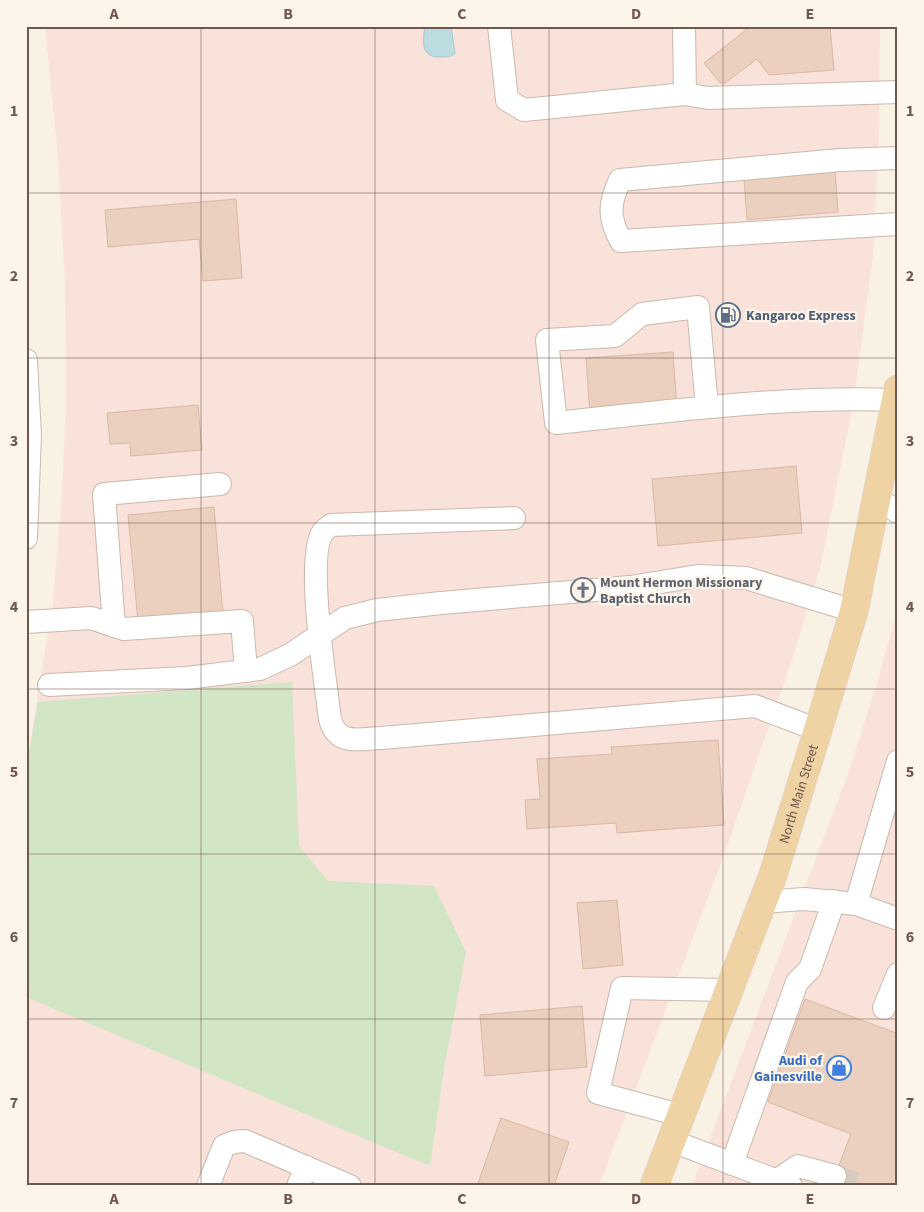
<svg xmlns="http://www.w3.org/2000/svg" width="924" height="1212" font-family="'Source Sans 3',sans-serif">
	<rect width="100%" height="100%" fill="#f9f1e4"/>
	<!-- commercial -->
	<g fill="#f8e2d9">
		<polygon points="45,26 880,26 879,135 873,256 853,405 820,568 791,663 724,855 599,1186 26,1186 26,769 53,602 62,495 66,402 65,281 58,158"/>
		<polygon points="898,607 898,1186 692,1186 849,771 878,680"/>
	</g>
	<!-- green -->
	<polygon fill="#d2e5c5" points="292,682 299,846 328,881 434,886 466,952 444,1068 430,1166 26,997 26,769 38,702"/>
	<!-- water -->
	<path fill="#bcdce0" stroke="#a3cad1" d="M425 26H451L455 54C450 57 446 57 439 57 420 57 423 40 425 26Z"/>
	<!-- building -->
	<g fill="#ebd0bf" stroke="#dcb7a2">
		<polygon points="830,26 834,70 769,75 757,59 725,83 720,83 704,63 751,26"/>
		<polygon points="835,171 838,212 747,220 744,179"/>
		<polygon points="236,199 242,278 203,281 199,239 108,247 105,210"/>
		<polygon points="673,352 677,408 590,414 586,358"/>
		<polygon points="198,405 202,450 131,456 130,443 110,444 107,413"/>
		<polygon points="796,466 802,533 658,546 652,479"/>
		<polygon points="214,507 223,614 138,621 128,515"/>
		<polygon points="718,740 724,825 617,833 616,823 527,829 525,800 540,799 537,759 612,754 611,747"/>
		<polygon points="617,900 623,965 583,969 577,903"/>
		<polygon points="805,999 896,1033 898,1029 898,1186 831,1186 851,1134 768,1102"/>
		<polygon points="582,1006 587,1067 485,1076 480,1015"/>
		<polygon points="501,1118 569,1142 554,1186 477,1186"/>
	</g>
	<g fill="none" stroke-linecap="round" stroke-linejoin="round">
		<!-- minor-tunnel -->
		<polyline stroke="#d6cbbe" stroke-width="22" stroke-dasharray="22 11" stroke-linecap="butt" points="835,1176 864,1186"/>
		<defs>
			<g id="minor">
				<polyline points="499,26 507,100 524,110 685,94 708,98 898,92"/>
				<polyline points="684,26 685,94"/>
				<path d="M898 158 840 160 620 180C609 203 608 218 621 241L898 224"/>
				<polyline points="26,360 30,436 26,538"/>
				<path d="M707 407 698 307 642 314 615 336 547 340 556 423C669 411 782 396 895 400"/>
				<polyline points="877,498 898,512"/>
				<path d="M514 518 331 525C329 527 324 530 323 532 305 557 326 685 330 719 337 746 358 739 381 738L755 706 818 730"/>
				<polyline points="26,622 91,618 124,629 242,621 246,671"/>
				<polyline points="114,626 104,494 220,484"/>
				<polyline points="49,685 187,678 260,669 290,655 345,618 377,610 441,603 630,587 698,576 746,578 854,611"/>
				<polyline points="762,902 804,899 856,904 898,919"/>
				<polyline points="856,904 898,761"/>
				<polyline points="884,1008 898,974"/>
				<polyline points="680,1115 598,1093 622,988 728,990"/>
				<polyline points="672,1141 791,1186"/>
				<polyline points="732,1164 797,982 810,969 834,901"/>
				<polyline points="776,1181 798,1166 835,1176"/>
				<polyline points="208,1186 224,1146 234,1142 245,1141 350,1186"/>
				<polyline points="298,1186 306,1167"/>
			</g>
			<g id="major">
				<path id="s1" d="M654 1186 773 875 818 730 854 611 898 389"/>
			</g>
		</defs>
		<!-- minor casing -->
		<use href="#minor" stroke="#c9b9ac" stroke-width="24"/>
		<!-- major casing -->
		<use href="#major" stroke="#d7d0cd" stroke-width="29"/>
		<!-- minor -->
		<use href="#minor" stroke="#fff" stroke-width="22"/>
		<!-- major -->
		<use href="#major" stroke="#f0d3a4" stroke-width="28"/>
	</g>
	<!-- grid -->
	<path fill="none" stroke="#6f584d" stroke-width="1" stroke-opacity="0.55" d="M201 26V1186M375 26V1186M549 26V1186M723 26V1186M26 193H898M26 358H898M26 523H898M26 689H898M26 854H898M26 1019H898"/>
	<!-- icons -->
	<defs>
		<symbol id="fuel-ring" viewBox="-11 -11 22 22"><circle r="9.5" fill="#fdf5ea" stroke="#5c6f8a" stroke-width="1.5"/><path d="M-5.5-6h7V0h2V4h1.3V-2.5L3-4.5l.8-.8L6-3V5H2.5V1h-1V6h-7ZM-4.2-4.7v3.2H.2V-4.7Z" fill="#5c6f8a"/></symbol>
		<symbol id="church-ring" viewBox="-11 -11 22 22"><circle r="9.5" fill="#fdf5ea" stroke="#6b7280" stroke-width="1.5"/><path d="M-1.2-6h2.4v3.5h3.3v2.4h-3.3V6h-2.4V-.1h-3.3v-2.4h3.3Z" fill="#6b7280"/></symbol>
		<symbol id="shop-ring" viewBox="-11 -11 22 22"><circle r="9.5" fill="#fdf5ea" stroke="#3f7fe0" stroke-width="1.5"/><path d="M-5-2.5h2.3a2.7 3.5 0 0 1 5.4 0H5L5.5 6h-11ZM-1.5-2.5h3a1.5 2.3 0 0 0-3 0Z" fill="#3f7fe0"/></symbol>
	</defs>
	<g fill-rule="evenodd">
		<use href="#fuel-ring" x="714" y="301" width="28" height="28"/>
		<use href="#church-ring" x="569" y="576" width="28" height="28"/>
		<use href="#shop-ring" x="825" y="1054" width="28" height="28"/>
	</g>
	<g text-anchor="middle" stroke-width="4.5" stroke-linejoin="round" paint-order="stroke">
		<!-- service labels -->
		<g font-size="14" font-weight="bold" fill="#4e5e75" stroke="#fdf5ea" text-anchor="start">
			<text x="746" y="320">Kangaroo Express</text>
		</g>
		<!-- worship labels -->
		<g font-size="14" font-weight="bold" fill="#5b616d" stroke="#fdf5ea" text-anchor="start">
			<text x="600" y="587">Mount Hermon Missionary<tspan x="600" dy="16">Baptist Church</tspan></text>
		</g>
		<!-- street labels -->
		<g font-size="14" fill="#6f584d" stroke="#fdf5ea">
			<text dy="5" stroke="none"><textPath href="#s1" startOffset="418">North Main Street</textPath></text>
		</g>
		<!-- shop labels -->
		<g font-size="14" font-weight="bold" fill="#366cbe" stroke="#fdf5ea" text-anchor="end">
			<text x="822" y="1065">Audi of<tspan x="822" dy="16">Gainesville</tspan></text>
		</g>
	</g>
	<!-- border -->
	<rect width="924" height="1212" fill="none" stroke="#fdf5ea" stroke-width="55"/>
	<rect x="28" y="28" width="868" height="1156" fill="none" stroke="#6f584d" stroke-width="2"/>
	<g font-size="16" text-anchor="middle" font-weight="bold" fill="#6f584d">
		<text x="114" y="19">A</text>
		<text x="288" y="19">B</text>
		<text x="462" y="19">C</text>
		<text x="636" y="19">D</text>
		<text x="810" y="19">E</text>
		<text x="14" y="116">1</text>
		<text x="910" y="116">1</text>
		<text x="14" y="281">2</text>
		<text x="910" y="281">2</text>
		<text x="14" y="446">3</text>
		<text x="910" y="446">3</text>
		<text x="14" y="612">4</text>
		<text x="910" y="612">4</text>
		<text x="14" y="777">5</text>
		<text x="910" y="777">5</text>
		<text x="14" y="942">6</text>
		<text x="910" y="942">6</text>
		<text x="14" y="1108">7</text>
		<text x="910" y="1108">7</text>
		<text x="114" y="1204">A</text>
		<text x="288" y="1204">B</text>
		<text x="462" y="1204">C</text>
		<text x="636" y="1204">D</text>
		<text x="810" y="1204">E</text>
	</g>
</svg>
